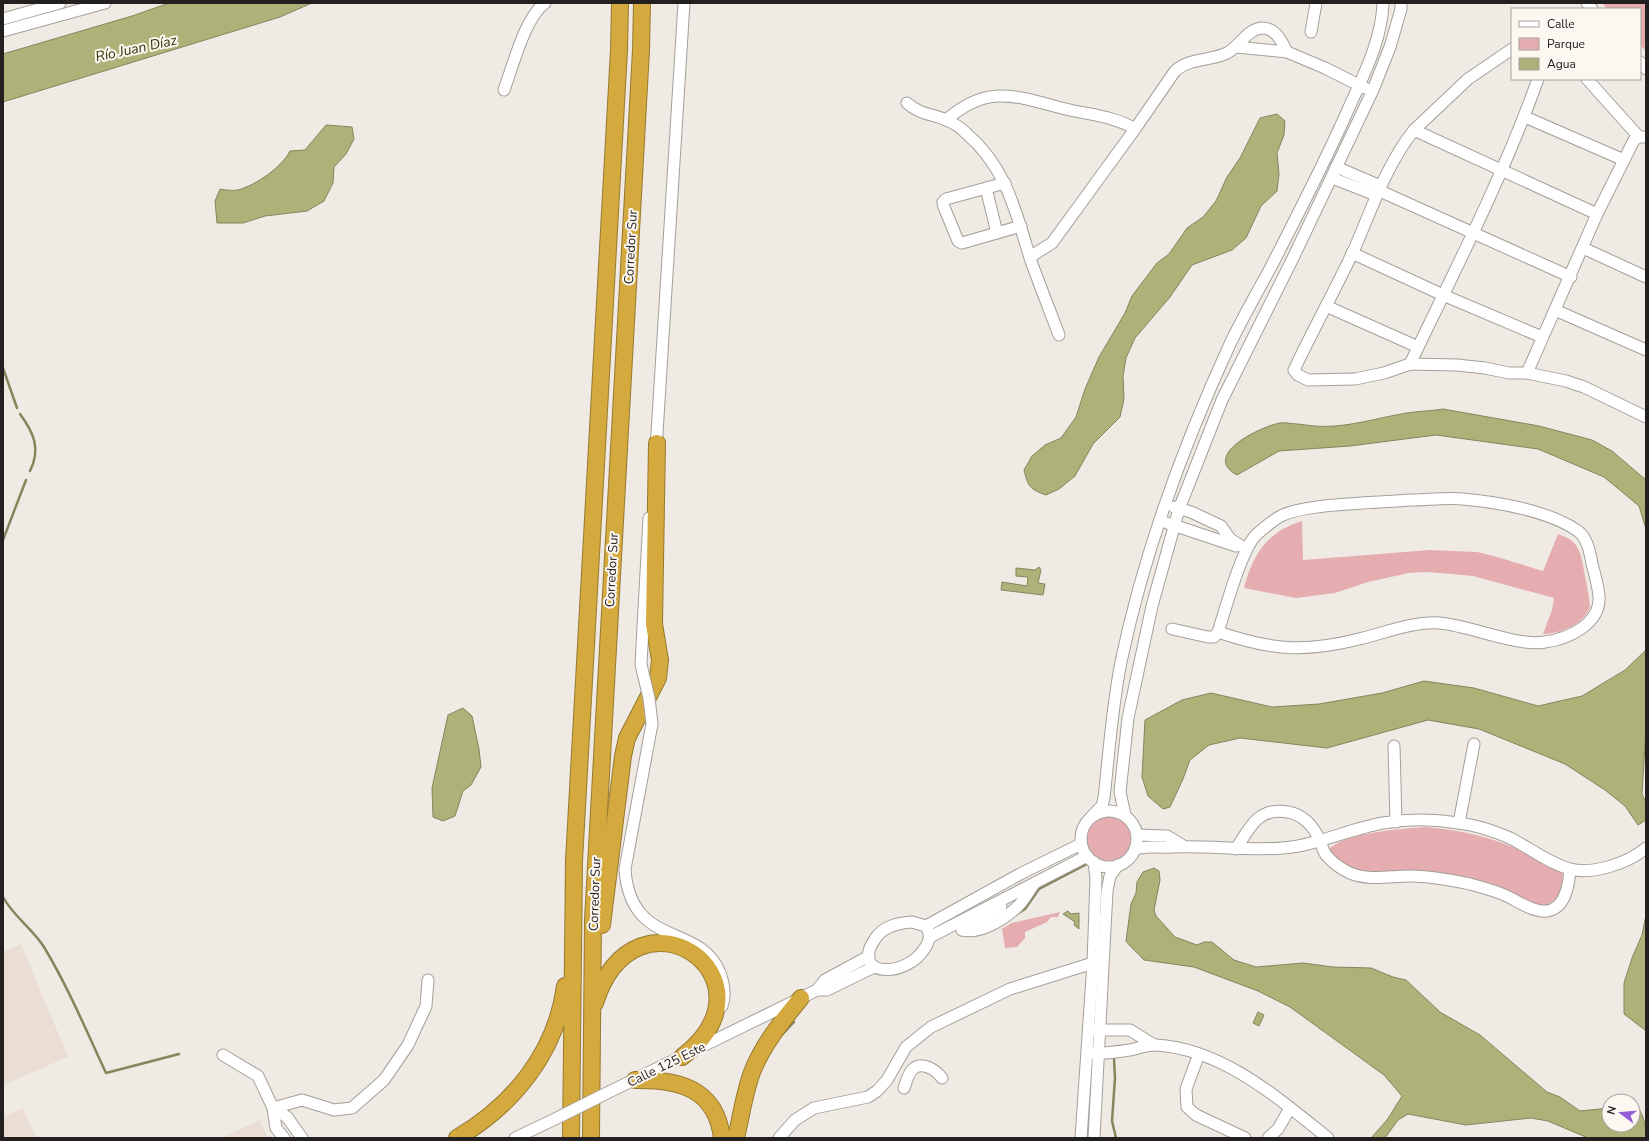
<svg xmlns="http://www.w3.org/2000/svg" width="1649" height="1141" font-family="'Nunito Sans',sans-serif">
	<rect width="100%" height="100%" fill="#f0eae5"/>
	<!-- built -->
	<g fill="#eaddd3">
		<polygon points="21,944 68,1057 3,1085 3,952"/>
		<polygon points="23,1108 36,1138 3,1138 3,1117"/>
		<polygon points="260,1120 268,1138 221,1138"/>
	</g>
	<!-- green -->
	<g fill="#e6adb1">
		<polygon points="1602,3 1646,3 1646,51 1640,45 1640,9 1607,9"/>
		<path d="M1302 521 1303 560 1430 550 1453 551 1477 552 1494 556 1543 571 1558 534C1581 541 1581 555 1585 576 1587 586 1589 596 1590 607 1584 624 1560 634 1543 634L1552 610 1554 598 1473 576 1427 572 1409 573 1368 582 1335 593 1296 598 1244 588C1253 554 1267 532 1302 521Z"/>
		<circle cx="1109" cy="839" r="22"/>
		<path d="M1425 827C1460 830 1493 837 1524 852 1536 858 1547 867 1560 871L1563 875 1561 890 1557 898 1547 905H1538L1504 890 1359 871 1348 868 1330 852V848C1350 832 1400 829 1425 827Z"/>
		<polygon points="1060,912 1058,917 1051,917 1047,922 1025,932 1025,938 1017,947 1005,948 1002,929 1011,923"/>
		<polygon points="1094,1058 1091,1138 1086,1138"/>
	</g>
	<!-- water -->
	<g fill="#aeb178" stroke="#84865d">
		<polygon points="169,3 312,3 280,17 3,102 3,54 132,16"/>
		<path d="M1277 114 1285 121 1284 135 1277 153 1279 174 1277 191 1261 206 1246 238 1232 250 1192 265 1170 297 1135 338 1126 358 1123 376 1124 399 1120 417 1093 444 1075 476 1059 489 1046 495C1029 489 1028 486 1024 470L1032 456 1045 445 1061 438 1076 417 1085 389 1099 357 1125 313 1132 296 1157 263 1169 254 1187 228 1203 217 1216 201 1227 177 1240 158 1260 118Z"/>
		<path d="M326 125 352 127 354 139 346 154 334 167 333 183 324 201 307 211 265 216 243 223H217L215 201 220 189C225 190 233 191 238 190 256 185 282 167 290 151L305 150Z"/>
		<path d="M1443 409 1539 426 1592 440 1612 451 1646 480V529L1639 506 1604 477 1538 449 1509 445 1436 435 1350 446 1279 451 1237 475C1200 455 1262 426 1280 423 1285 422 1293 424 1298 424 1311 426 1322 427 1335 426 1360 424 1382 417 1407 413 1419 411 1431 411 1443 409Z"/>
		<polygon points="1039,567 1041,570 1038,583 1045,584 1043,595 1001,590 1002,582 1027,586 1028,577 1016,576 1016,568 1035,570"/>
		<polygon points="1646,650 1646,728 1642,794 1646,803 1646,820 1638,825 1625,806 1605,790 1565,764 1479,729 1428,720 1327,748 1240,738 1209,745 1190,760 1183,779 1170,807 1163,809 1148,796 1142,777 1145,720 1182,700 1211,693 1272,707 1319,704 1382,693 1424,681 1474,688 1538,706 1582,696 1625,670"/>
		<polygon points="463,708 472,716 479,749 481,767 471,785 463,791 455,816 443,821 433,817 432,788 448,715"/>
		<path d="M1154 868 1159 871 1160 880 1154 910 1156 916 1175 937 1197 945 1204 942H1212L1234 960 1256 967 1303 963 1333 967 1371 968 1393 977 1406 980 1440 1012 1480 1035 1547 1092 1560 1097 1580 1111 1609 1108V1125H1633V1105C1644 1109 1646 1128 1646 1138H1588L1548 1121 1531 1118 1466 1125 1408 1114 1398 1120 1385 1138H1371L1387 1120 1402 1096 1384 1075 1290 1007 1258 991 1194 967 1144 960C1138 953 1131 948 1126 941L1131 904 1136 893 1137 882 1143 872Z"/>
		<polygon points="1068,911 1071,914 1079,913 1079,929 1074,925 1075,922 1063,914"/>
		<polygon points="1646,915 1646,1030 1645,1030 1624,1014 1624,983 1632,958 1642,935"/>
		<polygon points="1258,1012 1264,1015 1259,1026 1253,1023"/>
	</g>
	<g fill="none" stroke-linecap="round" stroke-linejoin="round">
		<!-- stream -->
		<g stroke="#84865d" stroke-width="2.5">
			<polyline points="3,368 17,408"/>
			<path d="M20 414C34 433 41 449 30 471"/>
			<polyline points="3,540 26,480"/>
			<path d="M3 897C13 916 32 928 44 947 68 987 86 1030 106 1073L179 1054"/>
			<polyline points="1014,916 1025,909 1039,889 1087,864"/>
			<polyline points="779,1038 794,1022"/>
			<polyline points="1114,1059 1115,1078 1112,1121 1116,1138"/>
		</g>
		<defs>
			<g id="minor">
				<polyline points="1587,3 1592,9"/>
				<polyline points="3,19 60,3"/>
				<polyline points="3,31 105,3"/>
				<polyline points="1311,32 1316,3"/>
				<polyline points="1236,47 1287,52 1325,68 1365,88"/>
				<polyline points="1640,62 1646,69"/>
				<polyline points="1587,79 1639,137"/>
				<path d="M504 90C513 66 525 17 545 3"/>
				<path d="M907 103C919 114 932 114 946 120 952 122 961 128 966 133 1007 168 1016 213 1031 261 1040 286 1050 311 1059 335"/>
				<polyline points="1525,117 1624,160"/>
				<path d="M946 120C961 107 978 97 998 96 1022 95 1047 105 1070 110 1092 115 1116 117 1135 129"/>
				<polyline points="1414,130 1468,79 1512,49"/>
				<polyline points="1336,167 1378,185 1380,191"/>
				<polyline points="1332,178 1373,194 1380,191 1571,277"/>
				<polyline points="1005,183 946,199 943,202 944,207 958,241 962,243 1021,226"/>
				<polyline points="986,188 997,233"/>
				<path d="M1597 214 1414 130C1386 165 1371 211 1353 252 1334 292 1313 330 1294 370L1298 375 1308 380 1355 379 1384 373 1410 364 1457 365 1485 368 1509 373H1527L1566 381 1584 387 1646 417"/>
				<polyline points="1583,248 1646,277"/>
				<polyline points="1352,253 1443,295 1542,337"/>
				<path d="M1030 257 1052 243 1135 129 1175 71C1189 58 1210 61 1227 53 1239 47 1247 29 1262 28 1276 28 1282 42 1287 52"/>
				<polyline points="1326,306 1418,347"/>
				<polyline points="1555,310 1646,350"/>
				<path d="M1410 364C1455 270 1503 177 1538 79"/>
				<polyline points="1527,373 1597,214 1634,140 1639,137 1646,137"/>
				<polyline points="656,449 684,3"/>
				<polyline points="1174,507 1191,512 1221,526 1230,539 1246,549"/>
				<polyline points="1167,523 1236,546"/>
				<path d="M1172 629 1208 637H1214L1218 632C1225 611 1242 547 1257 534 1265 527 1274 519 1283 515 1296 509 1310 508 1324 506 1353 503 1382 502 1412 500 1428 500 1446 497 1463 499 1498 502 1549 511 1578 531 1588 539 1590 553 1592 564 1595 575 1598 585 1599 596 1601 624 1568 639 1545 642 1518 647 1471 626 1440 623 1412 621 1385 633 1359 639 1304 653 1271 650 1218 632"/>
				<polyline points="643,673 641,664 649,518"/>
				<path d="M652 724 625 869C626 886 630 901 641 914 665 941 705 935 720 973 724 984 726 995 722 1006"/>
				<polyline points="1394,746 1396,822"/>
				<circle cx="1109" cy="839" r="28"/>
				<polyline points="1125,815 1120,792 1128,718 1152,606 1179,509 1222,400 1294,256 1373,90 1390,47 1401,9 1401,3"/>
				<path d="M1092 816 1102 806 1104 798C1109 753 1112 707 1121 662 1144 552 1183 446 1230 344 1243 317 1258 291 1272 265 1298 214 1324 164 1347 112 1362 78 1382 41 1383 3"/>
				<polyline points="1459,823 1474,744"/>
				<polyline points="1137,835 1167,836 1182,845"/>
				<path d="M1135 849C1147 845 1159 848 1171 847 1208 845 1246 851 1283 848 1318 845 1349 829 1383 823 1407 819 1434 819 1458 823 1476 825 1494 831 1510 838 1530 848 1548 863 1570 869 1593 875 1628 863 1646 848"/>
				<path d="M1236 849C1250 827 1258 807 1288 812 1304 815 1314 827 1320 841 1322 845 1323 851 1326 855 1332 862 1341 869 1350 873 1369 881 1390 876 1410 876 1430 876 1451 880 1470 884 1481 887 1492 890 1502 894 1515 899 1533 913 1547 911 1566 908 1569 884 1570 869"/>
				<path d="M912 922 926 926C931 935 930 940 925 948 906 979 849 977 875 939 883 926 898 923 912 922Z"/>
				<polyline points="926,926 1020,874 1081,844"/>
				<path d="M962 930C980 934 1001 921 1015 909 1023 903 1028 892 1034 884"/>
				<polyline points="962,930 1001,907"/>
				<polyline points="930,937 1087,856"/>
				<polyline points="817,990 827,990 874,967"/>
				<polyline points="1093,1030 1130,1030 1154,1045"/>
				<path d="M1092 1053C1104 1054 1117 1052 1129 1050 1137 1049 1147 1044 1156 1045 1223 1049 1278 1098 1328 1138"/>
				<polyline points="1199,1054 1186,1089 1187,1107 1196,1115 1245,1138"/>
				<polyline points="223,1055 258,1076 273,1108 276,1128 284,1138"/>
				<path d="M904 1088C906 1083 908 1074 912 1070 921 1060 936 1070 942 1078"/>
				<polyline points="611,1091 801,998 817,990 825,980 869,956"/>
				<polyline points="273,1108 302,1100 334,1110 352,1108 384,1080 408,1045 426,1006 428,980"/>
				<polyline points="273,1108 287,1117 302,1138"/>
				<polyline points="515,1138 553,1120"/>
				<polyline points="779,1138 795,1120 814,1108 868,1097 877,1091 887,1080 906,1047 931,1027 1010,989 1093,963"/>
				<polyline points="1081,1138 1093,963 1096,879 1094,862"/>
				<polyline points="1094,1138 1107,891 1110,876 1118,865"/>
				<polyline points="1268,1138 1278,1129 1290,1108"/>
			</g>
			<g id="highway">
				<polyline points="602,925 623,756 627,738 658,678 660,660 654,624 657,443"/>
				<path d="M595 1003C635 876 785 978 682 1057"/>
				<path d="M635 1080C678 1079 716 1088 722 1138"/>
				<path d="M457 1138C513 1105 556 1053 565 986"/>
				<polyline points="571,1138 574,861 619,50 620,3"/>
				<polyline points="591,1138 593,920 641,50 642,3"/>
				<path d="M736 1138C741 1117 744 1095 751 1075 761 1047 782 1021 801 998"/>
			</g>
		</defs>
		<!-- minor casing -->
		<use href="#minor" stroke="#a59f9a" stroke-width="13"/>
		<!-- highway casing -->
		<use href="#highway" stroke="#967932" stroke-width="18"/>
		<!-- minor -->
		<use href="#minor" stroke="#fff" stroke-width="11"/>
		<!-- highway -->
		<use href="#highway" stroke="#d4a93d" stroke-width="16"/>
		<defs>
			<g id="minor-bridge">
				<polyline points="643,673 649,698 652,724"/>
				<polyline points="553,1120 611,1091"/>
			</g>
		</defs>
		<!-- minor-bridge casing -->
		<use href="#minor-bridge" stroke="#a59f9a" stroke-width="13" stroke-linecap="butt"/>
		<!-- minor-bridge -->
		<use href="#minor-bridge" stroke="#fff" stroke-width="11"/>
	</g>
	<g text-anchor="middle" stroke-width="4" stroke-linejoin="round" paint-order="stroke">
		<!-- street labels -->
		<g font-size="13" fill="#23201f" stroke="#fdf7f2">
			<text transform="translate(630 247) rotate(-87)" y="5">Corredor Sur</text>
			<text transform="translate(611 570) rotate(-87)" y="5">Corredor Sur</text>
			<text transform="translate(594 894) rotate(-88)" y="5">Corredor Sur</text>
			<text transform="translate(666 1064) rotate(-26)" y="5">Calle 125 Este</text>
		</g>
		<!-- water labels -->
		<g font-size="14" font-style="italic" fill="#323305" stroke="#fdf7f2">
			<text transform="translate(136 48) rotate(-12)" y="5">Río Juan Díaz</text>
		</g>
	</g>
	<!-- border -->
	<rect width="1649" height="1141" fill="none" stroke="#23201f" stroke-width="8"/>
	<!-- legend -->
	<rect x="1511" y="8" width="130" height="72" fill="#fdf7f2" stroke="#a6a19e"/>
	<rect x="1519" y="21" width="20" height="6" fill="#ffffff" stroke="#a6a19e"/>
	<text x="1547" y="28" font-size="12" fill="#23201f">Calle</text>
	<rect x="1519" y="38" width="20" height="12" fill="#e6adb1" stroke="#a6a19e"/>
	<text x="1547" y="48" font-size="12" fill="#23201f">Parque</text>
	<rect x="1519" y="58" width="20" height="12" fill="#aeb178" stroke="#a6a19e"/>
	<text x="1547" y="68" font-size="12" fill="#23201f">Agua</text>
	<!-- north arrow -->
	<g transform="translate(1621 1113) rotate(286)"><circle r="19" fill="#fdf7f2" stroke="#a6a19e"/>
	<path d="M0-3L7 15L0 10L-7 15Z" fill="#935dd5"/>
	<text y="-6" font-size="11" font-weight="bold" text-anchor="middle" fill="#23201f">N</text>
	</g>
</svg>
